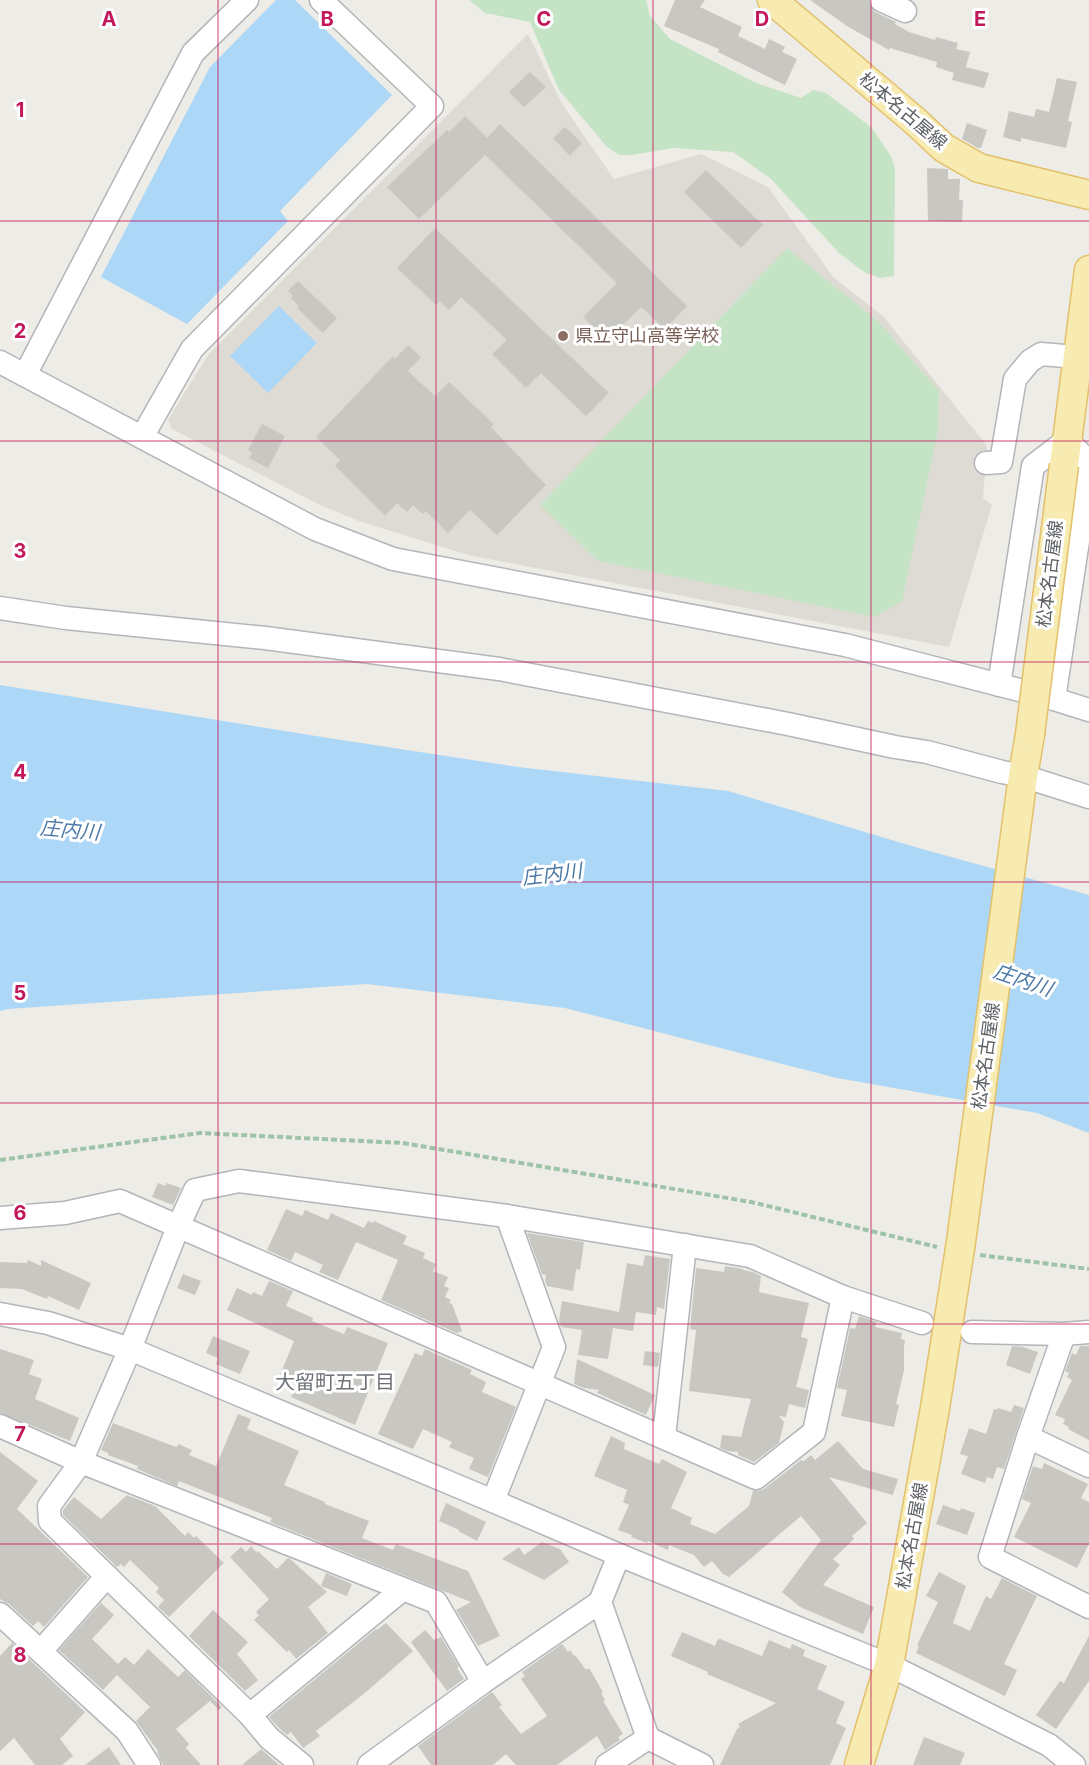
<svg xmlns="http://www.w3.org/2000/svg" width="1089" height="1765" font-family="Inter,'Noto Sans JP',sans-serif">
	<rect width="100%" height="100%" fill="#eeece6"/>
	<!-- education -->
	<polygon fill="#dedbd4" points="528,34 562,104 614,179 701,154 768,187 833,277 884,317 987,446 983,498 992,505 949,647 468,555 359,521 320,505 172,429 168,420 208,355"/>
	<!-- green -->
	<g fill="#c5e3c5">
		<polygon points="469,0 646,0 650,16 670,39 756,83 801,98 813,90 826,93 871,127 891,156 895,169 894,276 880,278 864,272 839,253 771,179 733,152 674,148 632,155 619,155 607,147 559,90 530,22 485,13"/>
		<polygon points="787,248 878,321 939,391 938,431 902,601 875,617 598,561 540,505"/>
	</g>
	<!-- water -->
	<g fill="#add7f6">
		<polygon points="276,0 295,0 392,95 280,211 288,221 187,324 101,277 210,67"/>
		<polygon points="279,306 317,343 268,393 230,356"/>
		<polygon points="0,685 322,737 518,767 728,791 915,847 1089,895 1089,1133 1037,1113 837,1078 565,1008 367,984 8,1009 0,1011"/>
	</g>
	<!-- building -->
	<g fill="#c9c7c2">
		<polygon points="675,0 705,0 700,7 742,27 738,36 765,49 769,39 785,47 782,52 797,59 785,85 718,52 719,49 664,26"/>
		<polygon points="810,0 868,0 870,7 875,12 896,22 895,24 909,32 935,40 936,37 958,43 956,49 970,52 966,67 989,73 984,88 952,80 954,73 936,67 937,62 890,48 889,50 847,26"/>
		<polygon points="530,72 546,87 524,107 509,92"/>
		<polygon points="1057,78 1077,82 1068,121 1072,122 1066,148 1021,138 1021,142 1003,137 1009,111 1034,117 1036,109 1049,112"/>
		<polygon points="465,116 487,138 500,124 687,306 665,329 641,307 607,341 583,317 617,283 485,155 419,219 387,187 447,130 449,132"/>
		<polygon points="967,123 987,130 981,148 978,148 962,139"/>
		<polygon points="565,127 582,143 570,156 553,138"/>
		<polygon points="927,168 948,169 948,179 960,179 959,200 963,200 962,222 928,221"/>
		<polygon points="706,170 763,225 741,248 684,192"/>
		<polygon points="435,228 609,393 586,416 541,373 526,388 492,354 507,340 461,297 449,310 440,301 436,305 397,268"/>
		<polygon points="298,281 337,318 323,333 297,308 299,306 291,298 293,296 288,291"/>
		<polygon points="408,345 421,357 408,371 435,396 449,382 494,424 491,427 546,485 497,535 470,510 448,533 426,511 423,514 413,505 407,512 397,503 385,516 335,466 340,460 316,437 393,356 395,359"/>
		<polygon points="262,424 285,436 268,468 249,458 252,453 248,450"/>
		<polygon points="158,1183 165,1186 166,1183 181,1188 173,1205 152,1197"/>
		<polygon points="286,1209 302,1216 305,1210 328,1220 331,1213 364,1228 368,1221 373,1223 374,1221 407,1236 403,1244 425,1253 423,1258 436,1264 433,1271 448,1277 444,1286 449,1288 445,1297 451,1300 449,1303 452,1304 462,1331 457,1333 381,1300 398,1260 356,1242 338,1280 319,1272 323,1265 295,1252 291,1261 267,1250"/>
		<polygon points="527,1233 584,1242 580,1270 576,1269 573,1291 547,1286 545,1281 546,1275 542,1274"/>
		<polygon points="645,1255 670,1259 664,1309 657,1307 656,1315 636,1312 633,1331 613,1328 608,1359 578,1355 582,1330 561,1327 559,1321 562,1301 619,1312 627,1263 643,1266"/>
		<polygon points="28,1260 41,1266 41,1260 91,1283 79,1310 48,1296 47,1299 22,1289 0,1288 0,1262 27,1263"/>
		<polygon points="725,1266 743,1269 743,1270 753,1272 761,1276 759,1292 809,1303 801,1337 808,1339 796,1387 809,1390 805,1408 789,1404 786,1417 779,1416 784,1422 779,1443 754,1462 738,1455 738,1452 728,1451 720,1448 722,1435 741,1437 751,1399 689,1391 696,1330 690,1329 696,1268 724,1272"/>
		<polygon points="183,1274 201,1281 195,1295 177,1288"/>
		<polygon points="269,1281 293,1291 286,1306 313,1318 312,1321 344,1334 347,1327 388,1343 355,1425 291,1397 298,1383 280,1375 294,1341 227,1310 237,1288 252,1295 253,1292 262,1296"/>
		<polygon points="859,1316 877,1322 875,1327 902,1333 901,1339 905,1340 904,1347 904,1370 896,1404 899,1405 894,1427 841,1416 847,1390 837,1388 850,1328 855,1329"/>
		<polygon points="213,1336 250,1351 240,1374 216,1364 218,1358 206,1353"/>
		<polygon points="1012,1346 1023,1347 1038,1352 1030,1374 1006,1365"/>
		<polygon points="1080,1346 1089,1346 1089,1440 1068,1429 1069,1427 1063,1424 1065,1419 1055,1415 1072,1380 1067,1377 1069,1373 1065,1371 1072,1353 1076,1355"/>
		<polygon points="0,1349 34,1360 29,1374 42,1379 35,1399 79,1418 70,1441 0,1413"/>
		<polygon points="425,1349 472,1370 470,1374 486,1382 482,1392 516,1407 488,1477 469,1469 474,1458 449,1447 452,1442 423,1429 413,1449 378,1434 415,1353 422,1356"/>
		<polygon points="645,1351 660,1353 658,1367 643,1365"/>
		<polygon points="577,1359 655,1395 646,1415 597,1393 599,1390 584,1388 574,1384"/>
		<polygon points="1014,1405 1024,1408 1004,1469 997,1467 993,1479 987,1477 985,1483 961,1474 968,1456 960,1454 969,1428 986,1434 994,1409 997,1410 998,1408 1011,1412"/>
		<polygon points="238,1414 251,1419 247,1429 299,1451 284,1485 325,1502 325,1504 369,1521 362,1538 393,1550 396,1544 468,1571 500,1636 478,1646 456,1610 471,1602 270,1522 272,1518 179,1481 177,1486 137,1469 138,1466 108,1455 108,1453 101,1450 113,1423 168,1444 177,1447 178,1444 192,1450 189,1455 216,1466"/>
		<polygon points="611,1436 625,1443 624,1449 659,1464 662,1459 687,1472 671,1508 692,1518 690,1524 715,1534 749,1506 753,1491 758,1491 764,1489 801,1460 804,1461 811,1455 815,1460 838,1441 863,1469 898,1479 893,1495 829,1477 867,1523 852,1536 854,1539 833,1559 840,1565 823,1585 874,1607 863,1634 800,1607 782,1592 821,1540 801,1516 729,1577 723,1574 712,1561 704,1567 694,1555 669,1545 668,1550 648,1541 647,1543 631,1537 632,1535 618,1530 629,1505 623,1502 627,1490 594,1476"/>
		<polygon points="0,1452 38,1481 17,1509 88,1577 44,1627 38,1621 33,1626 9,1604 0,1599"/>
		<polygon points="1044,1463 1088,1484 1081,1498 1089,1502 1089,1544 1077,1568 1014,1537 1031,1503 1022,1499 1033,1466 1042,1469"/>
		<polygon points="127,1495 155,1506 185,1536 188,1532 194,1538 196,1536 224,1563 169,1617 158,1607 164,1600 156,1592 159,1588 130,1560 124,1567 121,1564 117,1567 63,1515 63,1510 74,1497 101,1519"/>
		<polygon points="446,1503 486,1522 477,1541 458,1531 459,1530 439,1521"/>
		<polygon points="943,1505 960,1511 961,1508 975,1513 967,1535 936,1524"/>
		<polygon points="542,1542 560,1549 569,1562 544,1580 502,1559 519,1547 524,1555"/>
		<polygon points="251,1546 257,1553 258,1551 277,1569 288,1558 290,1559 327,1592 308,1607 328,1633 296,1659 289,1650 287,1652 254,1620 259,1615 256,1612 269,1599 230,1557 241,1547 246,1552"/>
		<polygon points="939,1572 966,1586 953,1623 970,1631 986,1596 991,1599 1002,1578 1037,1596 1004,1664 1017,1670 1005,1696 916,1653 919,1646 917,1645 938,1602 926,1596"/>
		<polygon points="326,1573 352,1584 347,1596 321,1586"/>
		<polygon points="101,1603 114,1615 92,1639 118,1664 125,1657 134,1665 148,1649 178,1677 185,1670 222,1707 219,1710 210,1701 176,1729 189,1744 186,1748 201,1765 163,1765 157,1752 158,1751 136,1721 150,1707 117,1675 103,1690 59,1650"/>
		<polygon points="213,1610 248,1642 237,1654 258,1680 245,1691 189,1636"/>
		<polygon points="386,1623 413,1651 366,1692 316,1731 320,1736 303,1748 291,1732 287,1735 279,1728 269,1717 376,1629 377,1630"/>
		<polygon points="425,1630 434,1640 441,1637 459,1667 457,1668 464,1679 447,1691 411,1642"/>
		<polygon points="682,1632 715,1646 717,1640 720,1639 762,1656 769,1640 790,1649 792,1644 805,1650 803,1656 827,1666 817,1689 845,1702 836,1723 846,1728 830,1765 720,1765 737,1729 740,1727 738,1724 776,1703 707,1674 708,1672 671,1656"/>
		<polygon points="1089,1636 1089,1681 1056,1729 1036,1715 1060,1681 1064,1683"/>
		<polygon points="12,1643 85,1712 60,1739 73,1756 62,1765 35,1765 14,1738 0,1751 0,1656"/>
		<polygon points="562,1644 568,1652 570,1650 574,1656 575,1655 586,1670 589,1668 603,1692 601,1693 605,1700 603,1701 623,1734 618,1737 620,1740 605,1750 597,1736 557,1765 516,1765 506,1754 493,1765 431,1765 418,1746 492,1692 502,1705 499,1707 521,1734 547,1716 521,1679 525,1676 522,1672"/>
		<polygon points="924,1737 965,1753 960,1765 913,1765"/>
		<polygon points="109,1747 121,1765 85,1765"/>
		<polygon points="261,1749 279,1765 242,1765"/>
	</g>
	<g fill="none" stroke-linecap="round" stroke-linejoin="round">
		<defs>
			<g id="minor">
				<polyline points="881,0 905,11"/>
				<polyline points="0,362 315,529 393,559 845,645 1054,699 1089,710"/>
				<polyline points="25,375 193,53 247,0"/>
				<polyline points="142,437 192,349 432,106 321,0"/>
				<polyline points="986,463 1001,462 1015,379 1030,361 1041,354 1089,358"/>
				<polyline points="0,608 66,618 265,638 499,669 788,724 895,747 927,752 1002,772 1023,776 1089,797"/>
				<polyline points="999,685 1033,466 1067,440 1089,462"/>
				<polyline points="1054,699 1089,468"/>
				<polyline points="0,1218 65,1213 120,1201 756,1478 814,1432 843,1297"/>
				<polyline points="0,1314 48,1323 130,1349 493,1501 619,1555 889,1665 1049,1745 1074,1765"/>
				<polyline points="972,1332 1064,1334 1089,1332"/>
				<polyline points="1064,1334 1028,1437 990,1557 1089,1607"/>
				<polyline points="0,1426 81,1462 436,1602 483,1682"/>
				<polyline points="664,1437 685,1245"/>
				<polyline points="1028,1437 1089,1466"/>
				<polyline points="493,1501 554,1347 507,1216"/>
				<polyline points="0,1614 127,1731 149,1765"/>
				<polyline points="41,1651 107,1576"/>
				<polyline points="250,1715 403,1589"/>
				<polyline points="648,1738 702,1765"/>
				<polyline points="302,1765 269,1738 250,1715 50,1521 49,1506 81,1462 130,1349 178,1227 195,1190 239,1181 507,1216 750,1256 843,1297 922,1323"/>
				<polyline points="369,1765 483,1682 600,1602"/>
				<polyline points="607,1765 648,1738 600,1602 619,1555"/>
			</g>
			<g id="major">
				<polyline points="772,0 915,121 944,148 979,168 1089,195"/>
				<polyline points="1064,465 1089,270"/>
				<polyline points="859,1765 889,1665 935,1408 961,1242 1023,776 1030,734"/>
			</g>
		</defs>
		<!-- minor casing -->
		<use href="#minor" stroke="#b3b5b9" stroke-width="25"/>
		<!-- major casing -->
		<use href="#major" stroke="#e3c06a" stroke-width="31"/>
		<!-- path -->
		<g stroke="#9ec3a9" stroke-width="4" stroke-dasharray="6 3" stroke-linecap="butt">
			<polyline points="0,1160 200,1133 403,1143 751,1202 937,1247"/>
			<polyline points="980,1255 1089,1269"/>
		</g>
		<!-- minor -->
		<use href="#minor" stroke="#fff" stroke-width="22"/>
		<!-- major -->
		<use href="#major" stroke="#f7ebb2" stroke-width="28"/>
		<defs>
			<polyline id="major-bridge" points="1030,734 1064,465"/>
		</defs>
		<!-- major-bridge casing -->
		<use href="#major-bridge" stroke="#e3c06a" stroke-width="31" stroke-linecap="butt"/>
		<!-- major-bridge -->
		<use href="#major-bridge" stroke="#f7ebb2" stroke-width="28"/>
	</g>
	<!-- grid -->
	<path fill="none" stroke="#c2185b" stroke-width="1.5" stroke-opacity="0.55" d="M218 0V1765M436 0V1765M653 0V1765M871 0V1765M0 221H1089M0 441H1089M0 662H1089M0 882H1089M0 1103H1089M0 1324H1089M0 1544H1089"/>
	<!-- markers -->
	<circle fill="#8d6e63" stroke="#fff" stroke-width="2" cx="563" cy="336" r="6"/>
	<g text-anchor="middle" stroke-width="6" stroke-linejoin="round" paint-order="stroke">
		<!-- street labels -->
		<g font-size="18" fill="#5d6064" stroke="#fff">
			<text transform="translate(903 111) rotate(40)" y="6">松本名古屋線</text>
			<text transform="translate(1050 574) rotate(-83)" y="6">松本名古屋線</text>
			<text transform="translate(986 1056) rotate(-82)" y="6">松本名古屋線</text>
			<text transform="translate(912 1536) rotate(-80)" y="6">松本名古屋線</text>
		</g>
		<!-- education labels -->
		<g font-size="18" fill="#785e54" stroke="#fff" text-anchor="start">
			<text x="575" y="342">県立守山高等学校</text>
		</g>
		<!-- water labels -->
		<g font-size="20" font-style="italic" fill="#4c78a6" stroke="#fff">
			<text transform="translate(70 830) rotate(5)" y="7">庄内川</text>
			<text transform="translate(552 874) rotate(-7)" y="7">庄内川</text>
			<text transform="translate(1023 980) rotate(19)" y="7">庄内川</text>
		</g>
		<!-- neighbourhood labels -->
		<g font-size="20" fill="#6e7276" stroke="#fff">
			<text x="335" y="1389">大留町五丁目</text>
		</g>
	</g>
	<g font-size="20" text-anchor="middle" font-weight="bold" fill="#c2185b" stroke="#fff" stroke-width="6" stroke-linejoin="round" paint-order="stroke">
		<text x="109" y="26">A</text>
		<text x="327" y="26">B</text>
		<text x="544" y="26">C</text>
		<text x="762" y="26">D</text>
		<text x="980" y="26">E</text>
		<text x="20" y="117">1</text>
		<text x="20" y="338">2</text>
		<text x="20" y="558">3</text>
		<text x="20" y="779">4</text>
		<text x="20" y="1000">5</text>
		<text x="20" y="1220">6</text>
		<text x="20" y="1441">7</text>
		<text x="20" y="1662">8</text>
	</g>
</svg>
